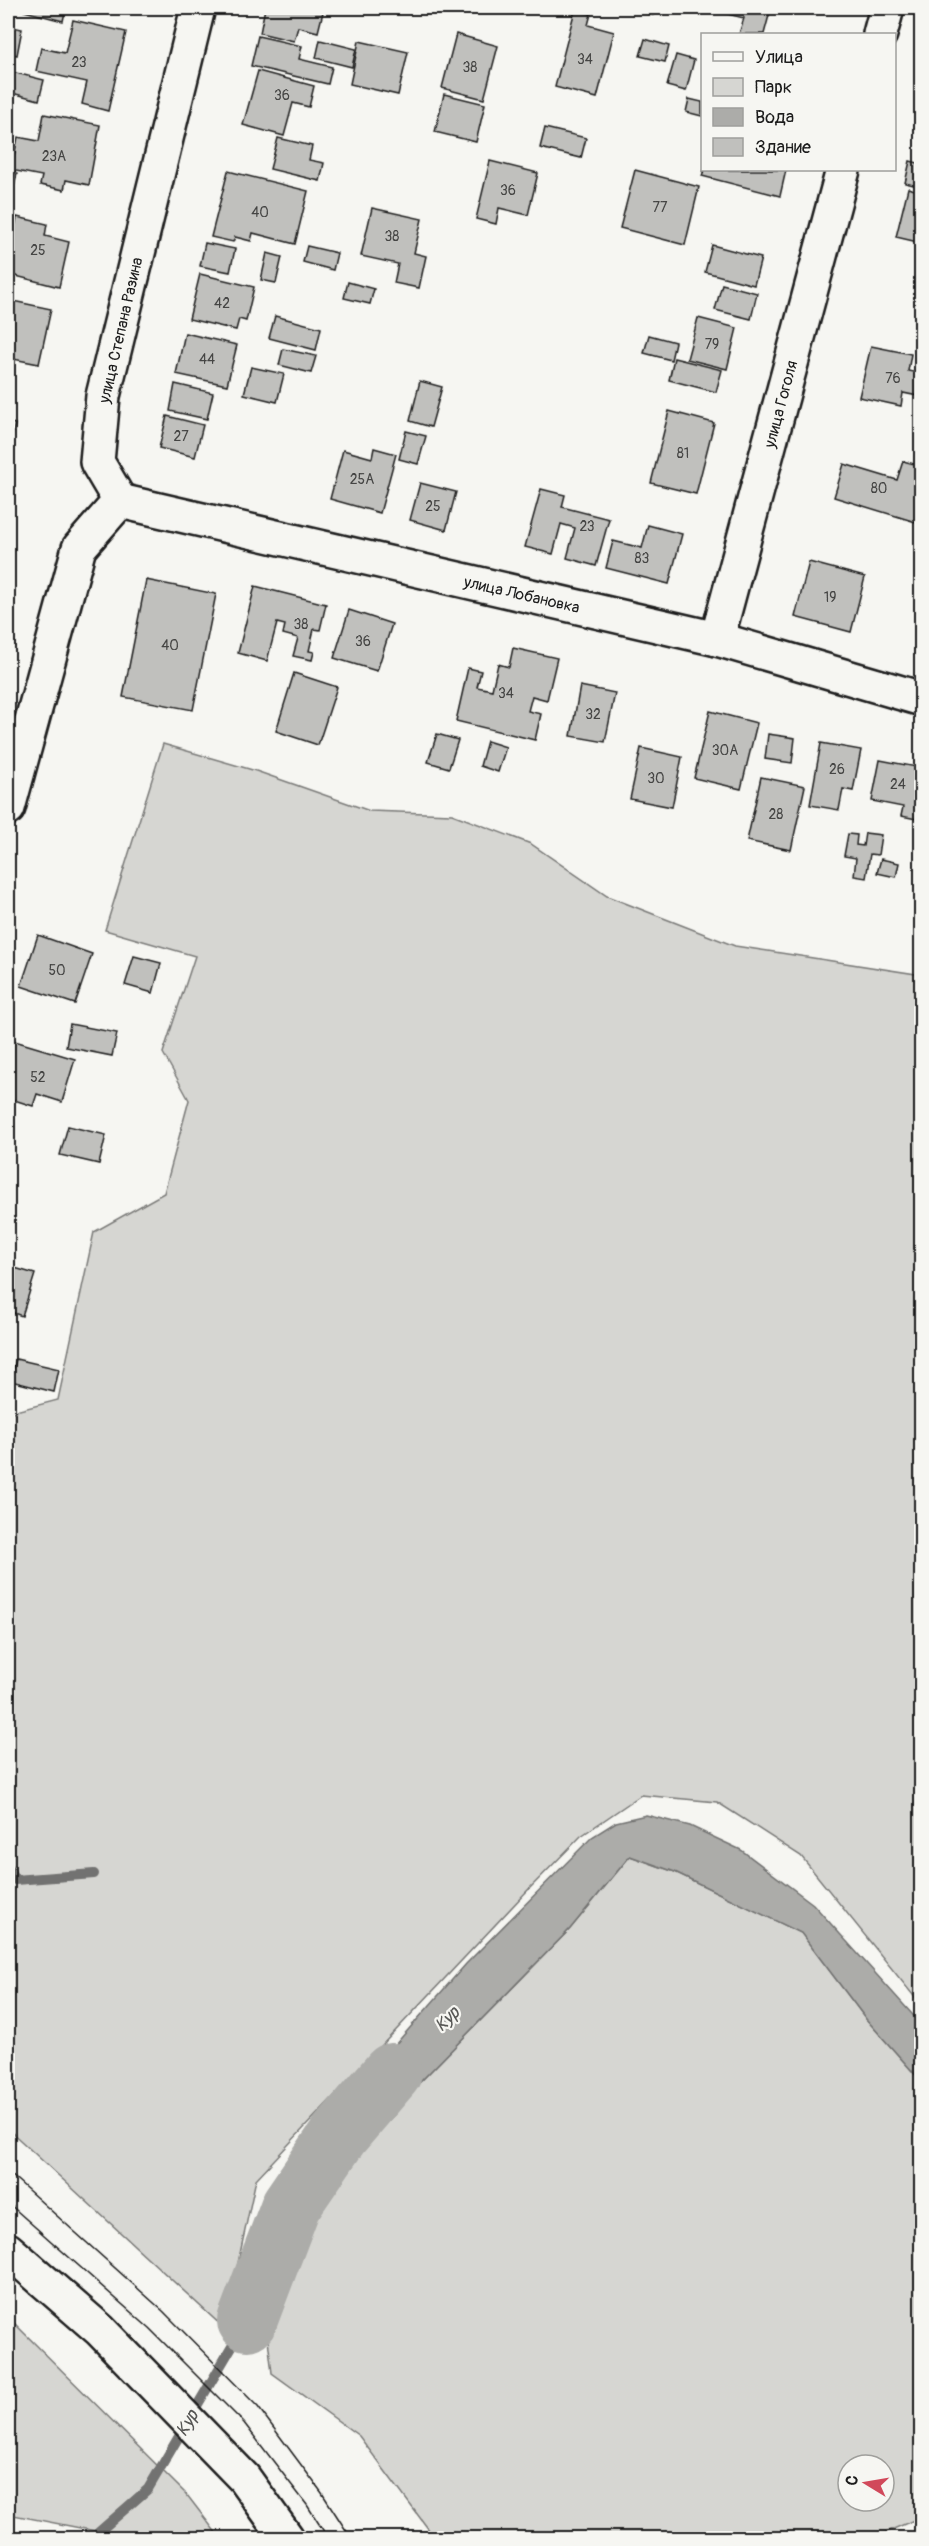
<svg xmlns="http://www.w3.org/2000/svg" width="929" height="2546" font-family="Pangolin,sans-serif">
	<rect width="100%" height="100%" fill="#f6f6f2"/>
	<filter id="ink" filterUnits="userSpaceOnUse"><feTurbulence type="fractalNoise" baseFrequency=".0167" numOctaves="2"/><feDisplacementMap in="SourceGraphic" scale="12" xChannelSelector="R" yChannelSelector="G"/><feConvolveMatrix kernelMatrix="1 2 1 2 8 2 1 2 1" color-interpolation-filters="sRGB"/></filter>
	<g filter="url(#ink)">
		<!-- green -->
		<g fill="#d6d6d2" stroke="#797977" stroke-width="1.5" fill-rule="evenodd">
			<polygon points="163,744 256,771 370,811 452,814 531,844 607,896 735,946 922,975 921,2005 801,1856 717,1802 641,1795 581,1836 527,1891 256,2179 224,2328 8,2129 8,1413 58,1400 94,1232 164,1193 189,1100 163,1053 195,956 105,930"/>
			<path d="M630 1856 675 1872 801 1933 866 2019 921 2081V2517L873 2538H435L359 2436 272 2373 267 2331 311 2211 378 2125 570 1929ZM848 2465H884V2501H848Z"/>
			<polygon points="8,2317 187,2495 220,2538 117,2538 111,2534 8,2514"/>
		</g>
		<!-- water -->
		<polygon fill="#acaca9" stroke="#727271" stroke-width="1.5" points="646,1815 690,1826 741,1850 813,1904 921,2024 921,2081 866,2019 801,1933 675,1872 630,1856 570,1929 378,2125 353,2155 329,2120 466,1964 592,1837 616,1822"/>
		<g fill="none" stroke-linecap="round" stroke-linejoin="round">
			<!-- stream -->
			<g stroke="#727271" stroke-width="10">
				<polyline points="8,1867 15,1880 94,1874"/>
				<polyline points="92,2538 148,2489 247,2321"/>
			</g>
			<!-- river -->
			<polyline stroke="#acaca9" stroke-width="60" points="247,2321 291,2205 339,2135 392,2073"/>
		</g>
		<!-- building -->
		<g fill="#c0c0bd" stroke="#1c1c1c" stroke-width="1.5">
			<polygon points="25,8 66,8 63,21 24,11"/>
			<polygon points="265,8 324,8 318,32 298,27 294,41 260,33"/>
			<polygon points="622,8 655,8 653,15"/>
			<polygon points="716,8 771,8 764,34 739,34 744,18 715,11"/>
			<polygon points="575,10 591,14 588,25 614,32 597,98 555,87"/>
			<polygon points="73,20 126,32 108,111 82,104 87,82 36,71 41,48 65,53"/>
			<polygon points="8,26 22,29 17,55 8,53"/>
			<polygon points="456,34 498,46 484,99 442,88"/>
			<polygon points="258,36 302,46 299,59 332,67 328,84 251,66"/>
			<polygon points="645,39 669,46 665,62 640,56"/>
			<polygon points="320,40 356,49 352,67 316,58"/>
			<polygon points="359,41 408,52 398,95 350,84"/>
			<polygon points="676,55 694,60 686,91 667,86"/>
			<polygon points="8,71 44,80 39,100 8,92"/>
			<polygon points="258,71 314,86 309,107 293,103 284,136 243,125"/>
			<polygon points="444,94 485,104 476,142 435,132"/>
			<polygon points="689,99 702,102 702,116 686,112"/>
			<polygon points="44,114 100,125 89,185 66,180 64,190 40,185 42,176 11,170 18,137 39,141"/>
			<polygon points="545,128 586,138 581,158 540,148"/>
			<polygon points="278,138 312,146 309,160 324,163 320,181 270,169"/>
			<polygon points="490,161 538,173 528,215 499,208 496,224 476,219"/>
			<polygon points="910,161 922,164 922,187 905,183"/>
			<polygon points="635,170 699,187 685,245 620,228"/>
			<polygon points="704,170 786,170 780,196 702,176"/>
			<polygon points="228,171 308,191 295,244 253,233 251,241 235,237 233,242 211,237"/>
			<polygon points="8,172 17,174 12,195 8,194"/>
			<polygon points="908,188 922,192 922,243 896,237"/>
			<polygon points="372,208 422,219 414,253 426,256 419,288 394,283 398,264 361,256"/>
			<polygon points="17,217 47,224 45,236 69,242 59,287 8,274 8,258"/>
			<polygon points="205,243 235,249 230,272 200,266"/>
			<polygon points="712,245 761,258 754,285 705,272"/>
			<polygon points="307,246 337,253 333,270 303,262"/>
			<polygon points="267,253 282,257 276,283 261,280"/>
			<polygon points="200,274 254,287 246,321 239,319 236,330 189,319"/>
			<polygon points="348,282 374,289 370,304 344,298"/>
			<polygon points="722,284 757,293 751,319 715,310"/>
			<polygon points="8,300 51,309 39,364 8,358"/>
			<polygon points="275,316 321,328 316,350 269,338"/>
			<polygon points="698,318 737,328 727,369 687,359"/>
			<polygon points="185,333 237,345 227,385 176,374"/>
			<polygon points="649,335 675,342 671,360 644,353"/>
			<polygon points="871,346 911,354 908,371 922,374 918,396 903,393 901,406 859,397"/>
			<polygon points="283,349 316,356 311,373 279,365"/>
			<polygon points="674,358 722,370 716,392 669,380"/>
			<polygon points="251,367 284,374 277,402 244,394"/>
			<polygon points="420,381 442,387 431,427 410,421"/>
			<polygon points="175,384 213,393 207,419 170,411"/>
			<polygon points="669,411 714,423 696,494 651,483"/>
			<polygon points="167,416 203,425 195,457 159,448"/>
			<polygon points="8,422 15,424 8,462"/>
			<polygon points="406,431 426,436 418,464 399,459"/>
			<polygon points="374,448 396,454 380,513 330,499 343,450 372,458"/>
			<polygon points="903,461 922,466 922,524 834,497 844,464 897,480"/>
			<polygon points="420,483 456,492 446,530 410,520"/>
			<polygon points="541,489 565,495 562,507 609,519 596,566 567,558 575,528 561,524 553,554 525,547"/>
			<polygon points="648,525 682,534 669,584 606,568 613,541 642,548"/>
			<polygon points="809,562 865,577 851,632 795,617"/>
			<polygon points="146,580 216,594 193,710 123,697"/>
			<polygon points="255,586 326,604 320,630 314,629 309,651 314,652 312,660 293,656 298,638 283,634 285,625 277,623 267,661 238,653"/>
			<polygon points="349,610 392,624 377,671 334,658"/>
			<polygon points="513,648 557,658 547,700 532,696 528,711 541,714 535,740 456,721 468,668 481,671 477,687 492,690 498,664 509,667"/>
			<polygon points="294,673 337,687 318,745 276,731"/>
			<polygon points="580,686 615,693 605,742 571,736"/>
			<polygon points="710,711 757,723 741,789 694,778"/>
			<polygon points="437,734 458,740 449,768 428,762"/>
			<polygon points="768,734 795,738 792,763 765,759"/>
			<polygon points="487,741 506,747 498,772 480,766"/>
			<polygon points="821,743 861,750 853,791 843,789 839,810 810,805"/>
			<polygon points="641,748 682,757 672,807 630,799"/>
			<polygon points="880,760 922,768 922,820 901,816 903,807 872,801"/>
			<polygon points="761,777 805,786 791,850 747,841"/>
			<polygon points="865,833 881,835 878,855 870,854 866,878 854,876 856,858 844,856 848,834 857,835 856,845 863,846"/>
			<polygon points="881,859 899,863 896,877 877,873"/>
			<polygon points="38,935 92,954 75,1004 21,986"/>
			<polygon points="134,956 161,963 153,993 125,985"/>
			<polygon points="70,1024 117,1033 112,1056 66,1047"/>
			<polygon points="8,1039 75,1059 62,1102 37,1094 33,1106 8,1098"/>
			<polygon points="68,1126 106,1135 99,1164 60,1155"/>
			<polygon points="8,1266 35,1274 22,1316 8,1311"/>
			<polygon points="16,1359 59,1369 54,1392 11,1381"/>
		</g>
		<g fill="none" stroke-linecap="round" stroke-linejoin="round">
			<defs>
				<g id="minor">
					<polyline points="880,34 887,8"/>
					<polyline points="120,501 717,639 922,699"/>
					<polyline points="717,639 843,170"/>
					<polyline points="8,808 79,548 120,501 97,462 103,396 198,8"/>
				</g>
				<polyline id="secondary" points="8,2250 100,2330 244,2478 287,2538"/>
			</defs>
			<!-- minor casing -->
			<use href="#minor" stroke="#1c1c1c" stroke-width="38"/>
			<!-- secondary casing -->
			<use href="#secondary" stroke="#1c1c1c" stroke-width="38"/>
			<!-- minor -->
			<use href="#minor" stroke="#f6f6f2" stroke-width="33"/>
			<!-- secondary -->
			<use href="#secondary" stroke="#f6f6f2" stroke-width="33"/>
			<!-- tram -->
			<g stroke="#1c1c1c" stroke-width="1.5">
				<polyline points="8,2172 163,2311 258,2407 322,2493 351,2538"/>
				<polyline points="8,2203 150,2329 244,2423 307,2505 328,2538"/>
			</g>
		</g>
	</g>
	<g text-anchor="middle" stroke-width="4.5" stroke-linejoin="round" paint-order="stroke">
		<!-- number labels -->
		<g font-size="14" fill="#454544">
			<text x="585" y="64">34</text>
			<text x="79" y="67">23</text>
			<text x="470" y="72">38</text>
			<text x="282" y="100">36</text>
			<text x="54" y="161">23А</text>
			<text x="508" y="195">36</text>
			<text x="660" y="212">77</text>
			<text x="260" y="217">40</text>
			<text x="392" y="241">38</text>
			<text x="38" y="255">25</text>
			<text x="222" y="308">42</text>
			<text x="712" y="349">79</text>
			<text x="207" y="364">44</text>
			<text x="893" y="383">76</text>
			<text x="181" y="441">27</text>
			<text x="683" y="458">81</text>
			<text x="362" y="484">25А</text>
			<text x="879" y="493">80</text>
			<text x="433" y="511">25</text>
			<text x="587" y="531">23</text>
			<text x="642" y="563">83</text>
			<text x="830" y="602">19</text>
			<text x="301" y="629">38</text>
			<text x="363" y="646">36</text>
			<text x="170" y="650">40</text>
			<text x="506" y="698">34</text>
			<text x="593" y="719">32</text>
			<text x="725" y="755">30А</text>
			<text x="837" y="774">26</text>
			<text x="656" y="783">30</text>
			<text x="898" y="789">24</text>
			<text x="776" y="819">28</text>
			<text x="57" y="975">50</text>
			<text x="38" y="1082">52</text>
		</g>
		<!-- street labels -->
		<g font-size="16" fill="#1c1c1c" stroke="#f6f6f2">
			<text transform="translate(120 330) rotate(-77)" y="6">улица Степана Разина</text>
			<text transform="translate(780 404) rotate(-75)" y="6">улица Гоголя</text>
			<text transform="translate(522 594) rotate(13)" y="6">улица Лобановка</text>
		</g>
		<!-- water labels -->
		<g font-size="18" font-style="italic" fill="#565654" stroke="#f6f6f2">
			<text transform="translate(447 2019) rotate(-44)" y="6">Кур</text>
			<text transform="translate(187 2423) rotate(-59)" y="6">Кур</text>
		</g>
	</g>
	<!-- margin -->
	<rect width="929" height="2546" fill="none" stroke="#f6f6f2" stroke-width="30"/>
	<rect x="15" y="15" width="899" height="2516" fill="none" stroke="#1c1c1c" stroke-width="2" filter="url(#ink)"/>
	<!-- legend -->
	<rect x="701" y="33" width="195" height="138" fill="#f6f6f2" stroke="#9f9f9c" stroke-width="1.5"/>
	<rect x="713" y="52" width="30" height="9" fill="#f6f6f2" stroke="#9f9f9c" stroke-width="1.5"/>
	<text x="755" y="63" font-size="18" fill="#1c1c1c">Улица</text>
	<rect x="713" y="78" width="30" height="18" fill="#d6d6d2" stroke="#9f9f9c" stroke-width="1.5"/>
	<text x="755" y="93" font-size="18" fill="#1c1c1c">Парк</text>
	<rect x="713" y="108" width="30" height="18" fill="#acaca9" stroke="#9f9f9c" stroke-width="1.5"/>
	<text x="755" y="123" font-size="18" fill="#1c1c1c">Вода</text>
	<rect x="713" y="138" width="30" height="18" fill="#c0c0bd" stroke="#9f9f9c" stroke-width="1.5"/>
	<text x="755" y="153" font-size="18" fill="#1c1c1c">Здание</text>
	<!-- north arrow -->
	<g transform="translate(866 2483) rotate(281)"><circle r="28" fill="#f6f6f2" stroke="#9f9f9c" stroke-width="1.5"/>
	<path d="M0-4.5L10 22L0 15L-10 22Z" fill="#d1495b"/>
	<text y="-9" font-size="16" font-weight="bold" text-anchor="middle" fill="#1c1c1c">С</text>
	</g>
</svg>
